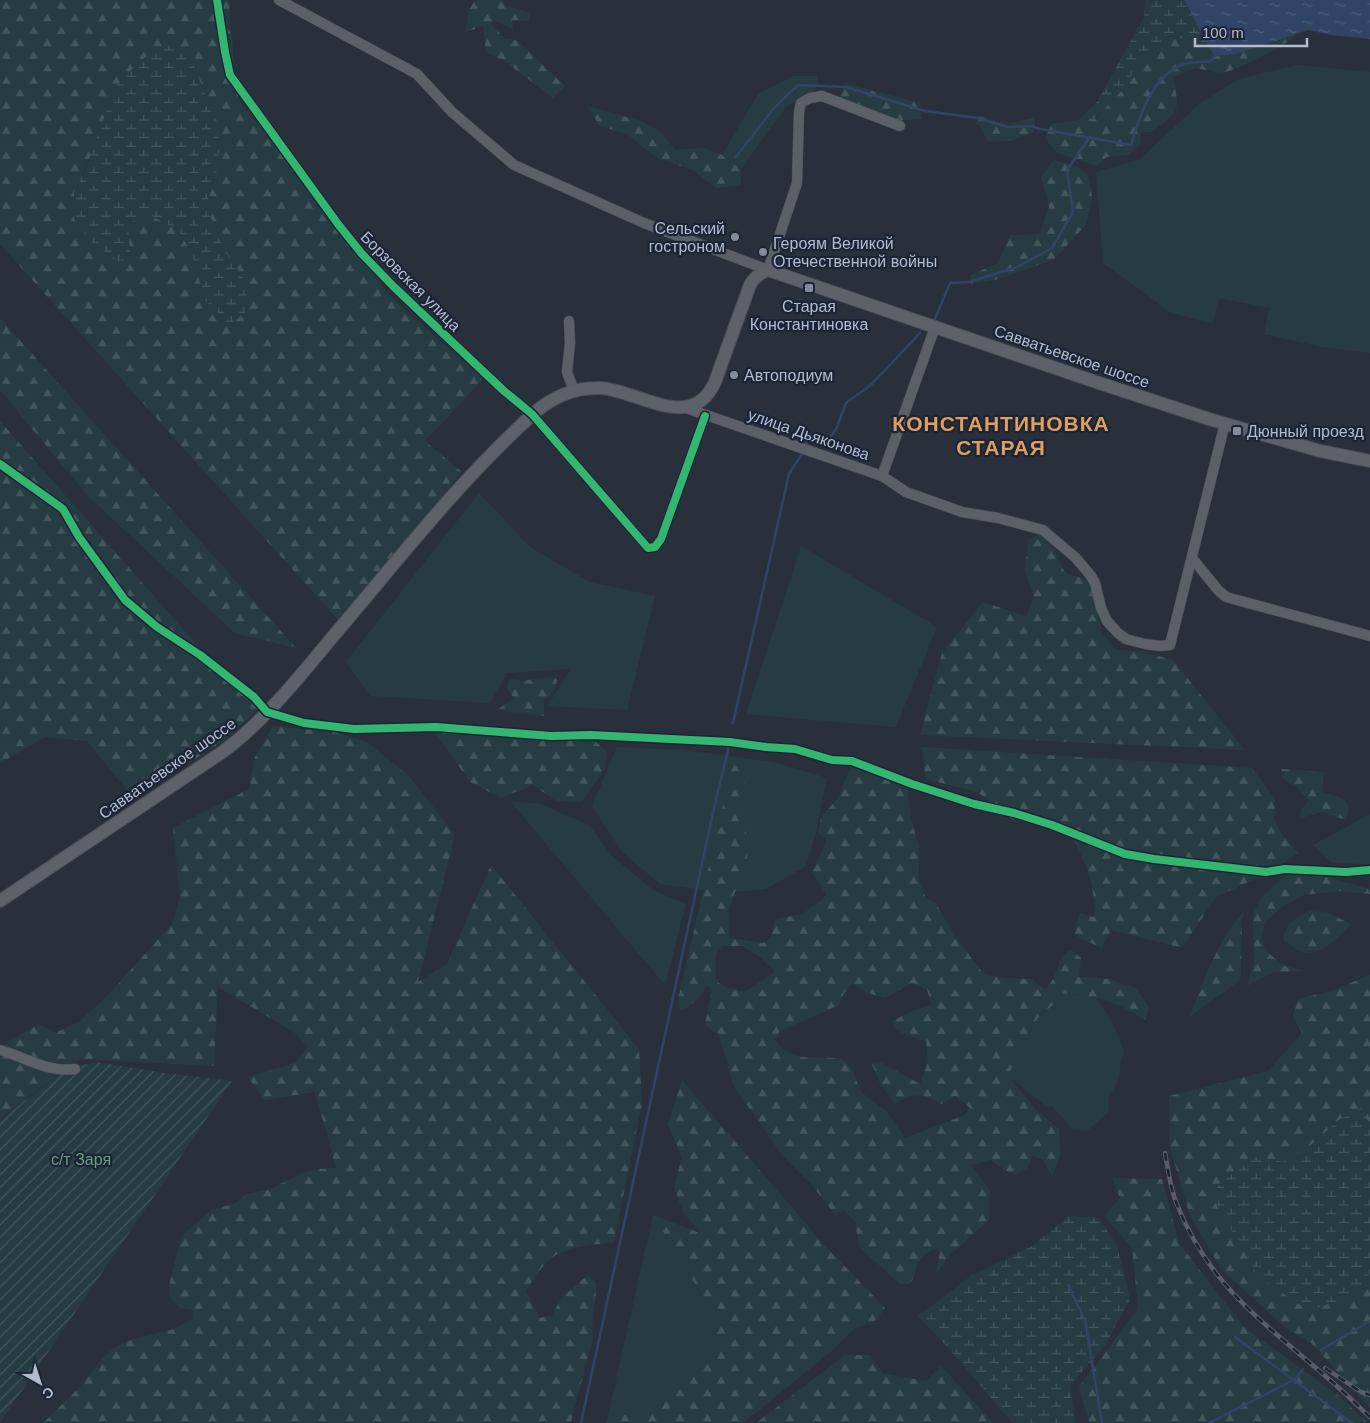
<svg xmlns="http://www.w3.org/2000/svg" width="1370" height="1423" font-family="Helvetica,sans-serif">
	<defs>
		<pattern id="forest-firs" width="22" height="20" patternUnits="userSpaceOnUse" patternTransform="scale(1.25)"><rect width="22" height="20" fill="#263c42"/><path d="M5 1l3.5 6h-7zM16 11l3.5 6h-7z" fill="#43565c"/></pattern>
		<pattern id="wetland-marsh" width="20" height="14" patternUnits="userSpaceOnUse" patternTransform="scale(1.25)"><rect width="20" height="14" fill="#263c42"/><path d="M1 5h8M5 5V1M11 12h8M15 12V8" fill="none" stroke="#43565c"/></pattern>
		<pattern id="garden-furrows" width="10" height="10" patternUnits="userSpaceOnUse" patternTransform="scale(1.25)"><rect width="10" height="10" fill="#263c42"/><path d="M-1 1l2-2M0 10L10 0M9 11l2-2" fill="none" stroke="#43565c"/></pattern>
		<pattern id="water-ripples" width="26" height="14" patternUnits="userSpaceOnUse" patternTransform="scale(1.25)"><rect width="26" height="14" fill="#324465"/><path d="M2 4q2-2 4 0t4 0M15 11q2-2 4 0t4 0" fill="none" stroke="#4d5d7a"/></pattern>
	</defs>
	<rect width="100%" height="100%" fill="#2a303b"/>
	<!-- grass -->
	<g fill="#263c42">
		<polygon points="1297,65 1370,72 1370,353 1322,347 1264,334 1269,308 1219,298 1212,324 1170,312 1103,263 1096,172 1139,160 1200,103 1239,79"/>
		<polygon points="793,76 818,76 815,90 786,107 741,169 722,155 758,94"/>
		<polygon points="479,493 531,548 590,582 655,596 627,710 547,706 571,669 507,673 490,703 370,696 346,662"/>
		<polygon points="801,546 937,627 896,727 746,714"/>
		<polygon points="617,747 683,750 774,762 827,778 816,833 806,866 766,889 722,893 660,884 622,852 592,806"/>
		<polygon points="510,801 540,804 589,825 612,856 653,890 686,904 665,985"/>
		<polygon points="1370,814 1370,864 1332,863 1313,845"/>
		<polygon points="1056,993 1096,997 1112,1022 1124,1050 1117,1082 1108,1099 1109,1112 1087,1131 1072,1129 1053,1107 1044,1104 1033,1096 1007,1075 1028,1040 1037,1019 1054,1004"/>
		<polygon points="653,1215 711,1310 719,1348 689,1382 650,1412 608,1416"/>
	</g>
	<!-- forest -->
	<g fill="url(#forest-firs)" fill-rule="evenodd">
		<path d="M0 0H229L235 75 241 104 289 161 321 191 336 229 393 299 483 379 425 441 462 472 338 620 0 244ZM112 90 215 175 206 207 226 253 245 280 205 300 192 254 179 231 143 211 128 225 74 192C90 159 104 125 112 90Z"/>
		<polygon points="475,0 502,0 505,5 530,13 530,21 512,20 513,29 494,20 491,24 505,39 517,40 565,86 553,98 506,62 486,52 483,26 465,33 469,10"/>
		<path d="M1295 34 1292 39 1258 59 1222 74 1196 68 1173 77C1180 113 1180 110 1152 132H1141L1140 145 1128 155 1107 157 1097 166 1057 153 1045 138 1051 124 1096 118 1124 88 1139 63 1165 39 1192 38 1203 51 1213 52 1216 56 1236 54Z"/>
		<polygon points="844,83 920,103 921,119 891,121 841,97"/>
		<polygon points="587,106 641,121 661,132 675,150 703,148 722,155 741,169 741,185 716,188 693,170 657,158 627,134 600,126"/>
		<polygon points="979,116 1006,124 1033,118 1035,123 1033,133 1008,141 989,142 976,121"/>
		<polygon points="1054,160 1079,167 1089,177 1092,196 1086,225 1053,260 995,280 971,284 971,275 998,263 1010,235 1040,234 1049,207 1041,177"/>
		<polygon points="0,318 296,648 235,633 87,495 0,390"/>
		<polygon points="0,421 219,670 259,708 225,740 134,798 87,741 45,737 0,763"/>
		<path d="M1042 532C1046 539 1052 545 1056 553 1065 574 1062 575 1087 578L1093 593 1102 633 1116 650 1140 651 1173 660 1245 750 920 735 942 653 983 602 1026 616 1034 598 1025 570 1028 540Z"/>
		<path d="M552 677 557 679C556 690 552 693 544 700V716L497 710 514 698 507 689 509 680 516 679 521 681Z"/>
		<polygon points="429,724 585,732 607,752 605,769 582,802 556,801 533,785 501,798 470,782"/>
		<path d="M273 726 334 732 367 742 409 776 455 835 418 982 447 964 491 865 639 1049 642 1103 614 1242C595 1245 574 1245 556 1255 544 1262 534 1278 526 1291L540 1318 552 1315 563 1296 588 1275 596 1283C597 1302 590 1318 593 1337L571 1423H43L78 1389 102 1359 114 1348 127 1341 174 1329 193 1319 192 1310 180 1308 171 1299 169 1286 182 1235 212 1210 236 1203 246 1194 268 1190 302 1173 319 1169 336 1168 315 1092 264 1100 248 1077 295 1063 308 1047 294 1032 218 987 214 1066 80 1059 0 1118V1047L39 1024 55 1033 79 1022 107 996 172 924 180 896 173 828 249 789 255 757Z"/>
		<path d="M922 747 1252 768 1275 799 1274 820 1284 837 1298 853 1268 873 1216 897 1182 948 1111 930 1102 948 1080 938 1075 934 1080 913 1094 917C1096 887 1085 856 1068 832L1015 821 996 809 985 797 974 791 929 780 925 775Z"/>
		<path d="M733 763C753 782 744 794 738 818L748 836 749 850 744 867 729 909 730 938 763 943 771 936 775 919 804 914 812 906 822 900 826 894 812 872 825 845 826 838 820 835 818 831 821 817 838 798 852 764 907 785 911 819 919 847V881L926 898 935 902 955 937 983 973 1001 978 1034 979 1037 985 1046 989C1049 985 1053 980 1055 975 1061 962 1058 958 1071 950L1081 958 1079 977 1110 979 1121 984 1135 987 1149 1007 1145 1020C1115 1000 1092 995 1056 993L1057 997 1054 1004 1037 1019 1028 1040 1008 1075 1035 1109 1059 1129 1060 1155 1052 1177 1043 1160 1033 1155 1027 1168 1016 1175 1005 1170 991 1160 971 1165 990 1191 989 1220 951 1254 936 1273 940 1251 933 1249C925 1254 918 1259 916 1268 914 1275 914 1279 909 1284H900L859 1247 855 1222 844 1210 836 1216 812 1185 782 1155 733 1085 727 1062 719 1034 712 1031 705 1024 712 989 706 985C702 998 692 1004 681 1011L678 999ZM722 946H742L760 957 775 972 745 992 726 987 716 981 715 956ZM912 983 927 990 932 1005 912 1011 892 1021 895 1030 926 1042 928 1061 920 1084 882 1063 872 1064 880 1083 895 1104C915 1091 922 1094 942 1104L955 1096 970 1108 965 1115 905 1138 886 1111 861 1092 852 1070 842 1058 800 1057 782 1049 775 1039 780 1031 839 1005 844 993 852 984 868 993 885 998Z"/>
		<path d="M1281 769 1325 772 1323 778 1322 792C1339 798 1355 797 1346 820L1321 812 1301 818C1300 809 1303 807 1309 801L1297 787 1283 779Z"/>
		<polygon points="1308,865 1336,880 1370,889 1370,894 1338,891 1303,895 1282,907 1265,922 1261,939 1268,953 1285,966 1306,971 1274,972 1247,986 1254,962 1253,914 1261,898 1288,873"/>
		<path d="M1244 911 1242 920 1241 973 1239 981 1190 1016C1204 979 1217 942 1244 911Z"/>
		<path d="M1309 911 1329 913 1351 924C1338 938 1317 962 1296 949 1291 946 1287 941 1283 938L1289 923Z"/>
		<polygon points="1370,975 1370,1124 1360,1109 1337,1121 1314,1143 1283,1162 1251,1156 1366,1291 1370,1268 1370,1408 1311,1343 1285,1327 1222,1270 1190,1216 1170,1147 1169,1096 1268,1071 1302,1033 1293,1016 1298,999 1328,992"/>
		<polygon points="682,1080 825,1246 885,1308 875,1321 855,1328 828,1354 743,1423 606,1423 608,1416 650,1412 689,1382 719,1348 711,1310 653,1215 700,1233 683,1212 674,1187 682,1157 668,1124"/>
		<polygon points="1112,1178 1162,1179 1179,1243 1244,1327 1340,1397 1368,1423 1089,1423 1079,1387 1138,1309 1132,1248 1105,1216 1120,1198"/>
		<polygon points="845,1355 870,1355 882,1373 926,1381 941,1366 993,1423 756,1423"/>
	</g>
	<!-- wetland -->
	<g fill="url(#wetland-marsh)">
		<path d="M1145 0H1184C1194 18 1201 36 1213 52L1203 51 1192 38 1165 39 1139 63 1124 88 1095 118 1077 121 1097 102 1144 17Z"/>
		<polygon points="172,42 190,57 216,119 220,147 215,175 206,207 226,253 245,280 247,311 230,325 205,300 192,254 179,231 143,211 128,225 130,253 124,265 92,243 74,219 74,192 86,168 107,109 112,90 141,60"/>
		<polygon points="1361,1108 1370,1124 1370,1268 1366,1291 1309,1311 1259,1277 1210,1194 1251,1156 1283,1162 1314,1143 1337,1121"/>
		<path d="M1069 1216 1099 1218 1117 1246 1130 1300 1104 1347 1070 1385 1075 1423H1013C981 1387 952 1350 918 1316L971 1276 1032 1246Z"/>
	</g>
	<!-- garden -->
	<polygon fill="url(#garden-furrows)" points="97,1062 164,1073 232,1081 0,1423 0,1121 16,1107 69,1068"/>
	<!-- water -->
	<path fill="url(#water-ripples)" d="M1184 0H1370V39L1331 35 1308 30 1236 54 1215 56C1202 38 1195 19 1184 0Z"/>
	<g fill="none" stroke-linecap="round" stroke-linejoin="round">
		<!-- stream -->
		<g stroke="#324465" stroke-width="2.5">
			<path d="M736 157 774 108 798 85 846 87 925 111 978 118 1008 127 1031 126 1040 129 1131 145C1139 116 1154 71 1188 63 1196 61 1203 63 1211 61L1217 53"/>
			<polyline points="934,321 950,283 969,282 1017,267 1052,248 1073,212 1067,170 1090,137"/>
			<polyline points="805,444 816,433 830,438 837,427 846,403 871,385 920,333"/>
			<polyline points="733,723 789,474 802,454"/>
			<polyline points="1068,1285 1085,1320 1102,1423"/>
			<polyline points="1235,1337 1352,1423"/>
			<polyline points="1321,1350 1370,1321"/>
			<polyline points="581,1423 714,808 731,738"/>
			<polyline points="1209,1423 1294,1380 1303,1369"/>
		</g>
		<defs>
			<g id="minor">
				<polyline points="217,0 225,52 230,75 338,224 362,254 394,287 504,391 532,414 648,548 655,547 661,539 705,416"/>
				<polyline points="279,0 417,74 452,112 514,165 644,223 768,270 797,183 799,112 801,103 810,98 822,96 900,126"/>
				<polyline points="569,321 570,343 567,372 574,391"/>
				<polyline points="686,408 882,476 906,492 962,512 998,518 1043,530 1076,558 1091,576 1095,583 1101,608 1107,621 1118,633 1126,639 1145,644 1160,646 1170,645 1225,423"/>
				<polyline points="882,476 935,327"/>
				<polyline points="1192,558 1218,590 1226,597 1370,636"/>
				<path d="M0 1050C25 1057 48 1073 75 1069"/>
			</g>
			<path id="major" d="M0 901 221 753C265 721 300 676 335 634 399 559 459 481 532 415 550 398 574 387 600 388 638 390 692 434 715 382L750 285C754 277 760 273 768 270L1099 383 1209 419 1320 451 1370 461"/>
		</defs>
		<!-- minor casing -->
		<use href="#minor" stroke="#464b53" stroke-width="11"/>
		<!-- major casing -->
		<use href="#major" stroke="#484d57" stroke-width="14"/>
		<!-- minor -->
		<use href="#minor" stroke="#5b5f68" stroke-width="10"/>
		<!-- major -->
		<use href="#major" stroke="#5d616a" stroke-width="12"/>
		<defs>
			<g id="rail">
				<path d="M1165 1153C1168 1169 1170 1187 1176 1202 1209 1287 1265 1323 1331 1381 1344 1392 1357 1405 1370 1417"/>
				<polyline points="1325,1368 1361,1392 1370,1395"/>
			</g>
		</defs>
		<!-- rail casing -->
		<use href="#rail" stroke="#595e66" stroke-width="4.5"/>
		<!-- rail -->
		<use href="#rail" stroke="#1c2537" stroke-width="2.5" stroke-dasharray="8" stroke-linecap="butt"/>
		<defs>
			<g id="cycleway">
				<polyline points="217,0 225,52 230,75 338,224 362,254 394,287 504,391 532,414 648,548 655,547 661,539 705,416"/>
				<polyline points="0,464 63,509 79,537 125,600 157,627 200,655 254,697 267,712 304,723 354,729 436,727 551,736 591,735 730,742 766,747 795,749 832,760 852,761 912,784 974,804 1014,813 1052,825 1125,854 1154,859 1266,872 1285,869 1346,872 1370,870"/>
			</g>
		</defs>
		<!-- cycleway casing -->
		<use href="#cycleway" stroke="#1c2537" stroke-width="11"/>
		<!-- cycleway -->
		<use href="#cycleway" stroke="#33b770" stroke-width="8"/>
	</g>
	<!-- markers -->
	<g fill="#848b99" stroke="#1c2537" stroke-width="2">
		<circle cx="735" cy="237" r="5"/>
		<circle cx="763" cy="252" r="5"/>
		<rect x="804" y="283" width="10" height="10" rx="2.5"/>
		<circle cx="734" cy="375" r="5"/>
		<rect x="1232" y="426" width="10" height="10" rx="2.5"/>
	</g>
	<g text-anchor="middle" stroke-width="4.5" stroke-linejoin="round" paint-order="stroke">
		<!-- poi labels -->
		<g font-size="16" fill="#b4bccc" stroke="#1c2537" text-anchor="start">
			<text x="725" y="234" text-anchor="end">Сельский<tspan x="725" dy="18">гостроном</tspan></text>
			<text x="773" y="249">Героям Великой<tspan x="773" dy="18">Отечественной войны</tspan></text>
			<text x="809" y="312" text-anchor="middle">Старая<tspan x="809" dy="18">Константиновка</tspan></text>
			<text x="744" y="381">Автоподиум</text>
			<text x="1247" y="437">Дюнный проезд</text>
		</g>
		<!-- street labels -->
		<g font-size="16" fill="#b4bccc" stroke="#1c2537">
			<text transform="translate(411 281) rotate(45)" y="6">Борзовская улица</text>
			<text transform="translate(1072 356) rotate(19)" y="6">Савватьевское шоссе</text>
			<text transform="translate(809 434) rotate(19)" y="6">улица Дьяконова</text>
			<text transform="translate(167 768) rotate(-35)" y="6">Савватьевское шоссе</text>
		</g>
		<!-- park labels -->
		<g font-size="16" fill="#699f79" stroke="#1c2537">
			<text x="81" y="1165">с/т Заря</text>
		</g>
		<!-- district labels -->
		<g font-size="21" font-weight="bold" letter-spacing="1" fill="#e09e5b" stroke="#1c2537">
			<text x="1001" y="431">КОНСТАНТИНОВКА<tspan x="1001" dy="24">СТАРАЯ</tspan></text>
		</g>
	</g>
	<!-- north arrow -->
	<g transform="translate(40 1383) rotate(141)" stroke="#1c2537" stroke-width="4" paint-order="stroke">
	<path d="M0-4L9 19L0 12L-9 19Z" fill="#b4bccc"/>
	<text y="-8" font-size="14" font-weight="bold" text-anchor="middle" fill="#b4bccc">С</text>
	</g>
	<!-- scale -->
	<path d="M1195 38v8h112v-8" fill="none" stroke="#b4bccc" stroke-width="2.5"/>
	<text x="1202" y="38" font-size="15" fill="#b4bccc" stroke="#1c2537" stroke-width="4" paint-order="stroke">100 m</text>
</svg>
